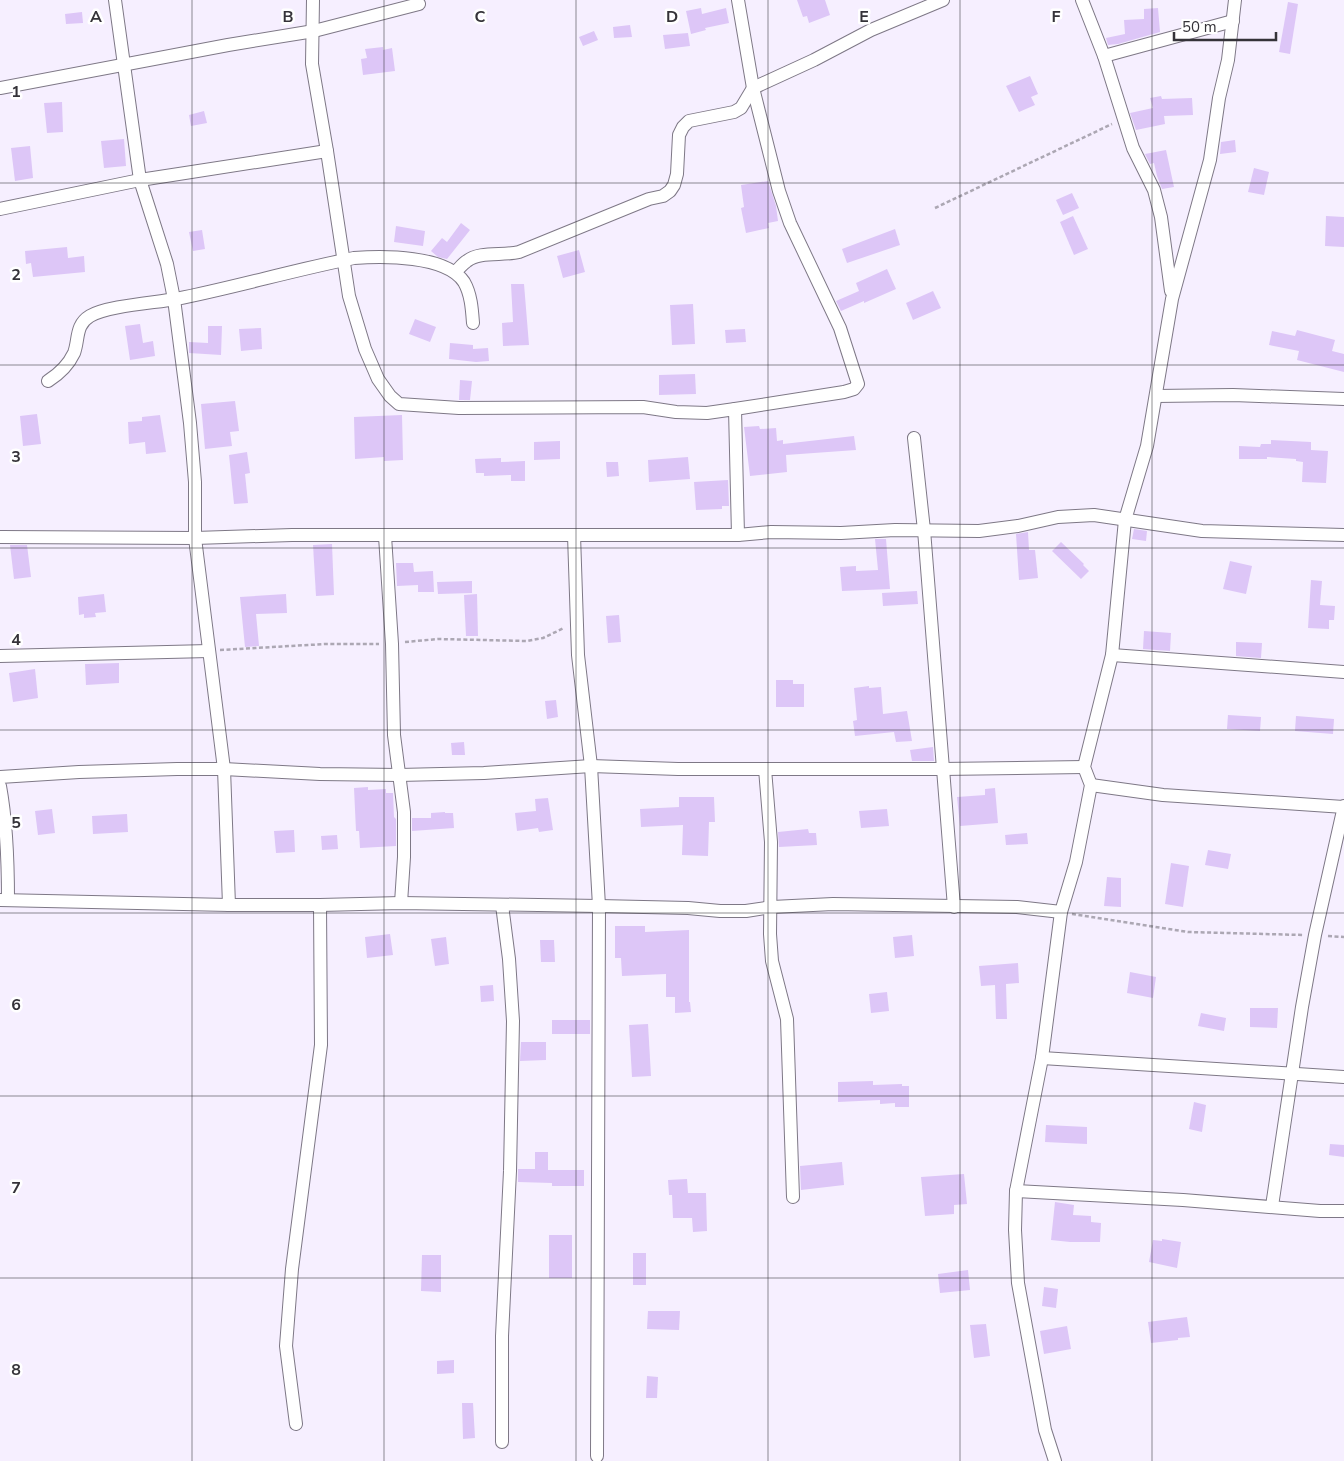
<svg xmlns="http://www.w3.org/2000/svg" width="1344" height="1461" font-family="'Nunito Sans',sans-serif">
	<rect width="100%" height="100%" fill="#f6efff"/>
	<!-- building -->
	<g fill="#ddc6f7">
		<polygon points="797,0 825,0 830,15 809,23 807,16 803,17"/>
		<polygon points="1288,2 1298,4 1290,54 1279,52"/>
		<polygon points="701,8 702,14 726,8 729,23 705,28 706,30 691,34 686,11"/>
		<polygon points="1158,8 1160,32 1118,44 1108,45 1106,38 1125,34 1124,20 1144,19 1144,9"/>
		<polygon points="82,12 83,23 66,24 65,14"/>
		<polygon points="630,25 632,37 614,38 613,27"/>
		<polygon points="594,31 598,40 583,46 579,37"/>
		<polygon points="688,33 690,46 665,49 663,35"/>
		<polygon points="383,47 383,50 392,48 395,71 363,75 361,59 367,58 365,49"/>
		<polygon points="1030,76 1038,94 1031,97 1035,105 1019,112 1006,86"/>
		<polygon points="1161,96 1162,99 1192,98 1193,115 1164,116 1165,124 1136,130 1130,113 1153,108 1150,98"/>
		<polygon points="62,102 63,132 47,133 44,103"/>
		<polygon points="204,111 207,123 191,126 189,115"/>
		<polygon points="124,139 126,166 104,168 101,141"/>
		<polygon points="1235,140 1236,152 1220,154 1221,142"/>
		<polygon points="30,146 33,178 15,181 11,148"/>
		<polygon points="1166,150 1174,187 1162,189 1157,176 1154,163 1150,164 1145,154"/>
		<polygon points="1254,168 1269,172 1264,195 1248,192"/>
		<polygon points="768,181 776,206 778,221 768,223 769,228 746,233 741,208 744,207 741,185"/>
		<polygon points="1072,193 1079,208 1063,215 1056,200"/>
		<polygon points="1073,216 1088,249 1074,255 1060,222"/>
		<polygon points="1326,216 1344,217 1344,247 1325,246"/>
		<polygon points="461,223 470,230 447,259 438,257 431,251 442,238 447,242"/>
		<polygon points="396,226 425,231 423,246 394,242"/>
		<polygon points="895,229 900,245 847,263 842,249"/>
		<polygon points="202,230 205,249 193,251 189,232"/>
		<polygon points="67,247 68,258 84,256 85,272 33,277 31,263 26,264 25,251"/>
		<polygon points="579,250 585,272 563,278 557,256"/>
		<polygon points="887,269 896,289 864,303 864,301 841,311 836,301 859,291 856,283"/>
		<polygon points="511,284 524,284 529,345 503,346 502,323 513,322"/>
		<polygon points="933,291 941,308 913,320 906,303"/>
		<polygon points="693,304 695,344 672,345 670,305"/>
		<polygon points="415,319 436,327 430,342 409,334"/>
		<polygon points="140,324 143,343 153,341 155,356 130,360 125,326"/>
		<polygon points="208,326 222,326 221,355 189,353 189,342 208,343"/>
		<polygon points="261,328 262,349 241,351 239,329"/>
		<polygon points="745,329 746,342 726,343 725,330"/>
		<polygon points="1297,330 1335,340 1332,351 1344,354 1344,372 1297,360 1299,351 1269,345 1272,331 1295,336"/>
		<polygon points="450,343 473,345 473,349 488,348 489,361 476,362 449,359"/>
		<polygon points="695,374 696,394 659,395 659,375"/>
		<polygon points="460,380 472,381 470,400 459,400"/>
		<polygon points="235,401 239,431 230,432 232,446 205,449 201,404"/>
		<polygon points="37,414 41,444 23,446 20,416"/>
		<polygon points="160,415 166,452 146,454 145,442 129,444 128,422 142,421 142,417"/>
		<polygon points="402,415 403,460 384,461 384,457 355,459 354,417"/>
		<polygon points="759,426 760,429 776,428 777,441 783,440 783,444 854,436 856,450 786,455 787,472 750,476 744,427"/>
		<polygon points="1271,440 1311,442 1311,450 1328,451 1326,483 1302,482 1303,462 1296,461 1296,459 1267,457 1267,459 1239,459 1239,446 1260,447 1261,444 1271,444"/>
		<polygon points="560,441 560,459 534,460 534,442"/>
		<polygon points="247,452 250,473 245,474 248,503 234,504 229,455"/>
		<polygon points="688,457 690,479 649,482 648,460"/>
		<polygon points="501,458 501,462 525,461 525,481 511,481 511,475 484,476 484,473 476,473 475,459"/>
		<polygon points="606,462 618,462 619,476 607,477"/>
		<polygon points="728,480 729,506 722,506 722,509 696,510 694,482"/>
		<polygon points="1134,529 1147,531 1146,541 1132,539"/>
		<polygon points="1028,532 1029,550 1035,550 1038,578 1019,580 1016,534"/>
		<polygon points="875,539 886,539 890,589 842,591 840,567 856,566 856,571 878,570"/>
		<polygon points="1061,542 1084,564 1083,565 1089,571 1081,579 1052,551"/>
		<polygon points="332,544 334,595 316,596 313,545"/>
		<polygon points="10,545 27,545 31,577 14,579"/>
		<polygon points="1230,561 1252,566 1246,594 1223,589"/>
		<polygon points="396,563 413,563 414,572 433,571 434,592 418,592 418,585 397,586"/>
		<polygon points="1311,580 1322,581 1320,605 1335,606 1334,620 1329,620 1329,629 1308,628"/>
		<polygon points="472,581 472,593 438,594 437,582"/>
		<polygon points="917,591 918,604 883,606 882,593"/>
		<polygon points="104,594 106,612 95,613 96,617 84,618 84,614 79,615 78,597"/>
		<polygon points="286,594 287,613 256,614 259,646 245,647 240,597"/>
		<polygon points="477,594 478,636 466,636 464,595"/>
		<polygon points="619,615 621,642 608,643 606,616"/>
		<polygon points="1144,631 1171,633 1170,651 1143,649"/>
		<polygon points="1236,642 1262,643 1261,658 1236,656"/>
		<polygon points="119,663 119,683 86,685 85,664"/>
		<polygon points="35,669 38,698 13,702 9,673"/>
		<polygon points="776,680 793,680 793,684 804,684 804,707 776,707"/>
		<polygon points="869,686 869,688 881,687 883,714 907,711 912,741 896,742 894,732 855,736 853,721 857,720 854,688"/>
		<polygon points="556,700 558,717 547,719 545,701"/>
		<polygon points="1228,715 1261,717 1260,731 1227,729"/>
		<polygon points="1296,716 1334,719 1333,734 1295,731"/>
		<polygon points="464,742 465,755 452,755 451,743"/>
		<polygon points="933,747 934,761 912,761 910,750"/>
		<polygon points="368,787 368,790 386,789 386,793 393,793 394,817 396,819 396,846 360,848 359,831 356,831 354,788"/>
		<polygon points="995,788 998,823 960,826 957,797 985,795 985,789"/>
		<polygon points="679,797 714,797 715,822 709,822 708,856 682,855 683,825 641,827 640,809 679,807"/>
		<polygon points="548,798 553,830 539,832 538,828 517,831 515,813 536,811 535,799"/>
		<polygon points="52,809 55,833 38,835 35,811"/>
		<polygon points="887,809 889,826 861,828 859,811"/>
		<polygon points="445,812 445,813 453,813 454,828 412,831 412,818 431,818 431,813"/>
		<polygon points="127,814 128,832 93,834 92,816"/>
		<polygon points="808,829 809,833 816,833 817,845 779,847 778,832"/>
		<polygon points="294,830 295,852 276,853 274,831"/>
		<polygon points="1027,833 1028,844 1006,845 1005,835"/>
		<polygon points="337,835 338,849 322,850 321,836"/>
		<polygon points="1208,850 1231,854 1228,869 1205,865"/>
		<polygon points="1171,863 1189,866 1183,907 1165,904"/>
		<polygon points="1107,877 1121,878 1121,907 1104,906"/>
		<polygon points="615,926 645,926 645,932 689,930 689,1002 690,1002 691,1012 675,1013 675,997 666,997 666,974 622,976 621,958 615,958"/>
		<polygon points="390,934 393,955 367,958 365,937"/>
		<polygon points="912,935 914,956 895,958 893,937"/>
		<polygon points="446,937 449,964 435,966 431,939"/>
		<polygon points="540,940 554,940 555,962 541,962"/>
		<polygon points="1018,963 1019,983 1006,984 1007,1019 996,1019 995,985 981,986 979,966"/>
		<polygon points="1130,972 1156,977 1153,998 1127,993"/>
		<polygon points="493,985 494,1001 481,1002 480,986"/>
		<polygon points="887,992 889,1011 871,1013 869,994"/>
		<polygon points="1250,1008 1278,1008 1277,1028 1250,1027"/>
		<polygon points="1201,1013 1226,1018 1224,1031 1198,1026"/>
		<rect x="552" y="1020" width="38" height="14"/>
		<polygon points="648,1024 651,1076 632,1077 629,1025"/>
		<polygon points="521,1042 546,1042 546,1060 520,1061"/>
		<polygon points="873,1081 873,1085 902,1084 902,1086 909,1086 909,1107 895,1107 895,1103 880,1104 880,1100 838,1102 838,1082"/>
		<polygon points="1194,1102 1206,1105 1202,1132 1189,1129"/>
		<polygon points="1046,1125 1087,1127 1087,1144 1045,1142"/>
		<polygon points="1330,1144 1344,1145 1344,1157 1329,1155"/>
		<polygon points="535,1152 548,1152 548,1170 584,1170 584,1186 552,1186 552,1183 518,1182 518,1169 535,1169"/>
		<polygon points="842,1162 844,1185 801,1190 800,1166"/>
		<polygon points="964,1174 967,1204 954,1205 954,1214 925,1216 921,1177"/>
		<polygon points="687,1179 688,1193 706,1193 707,1231 693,1232 692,1218 673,1218 672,1195 669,1195 668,1180"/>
		<polygon points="1055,1202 1074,1205 1073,1215 1091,1216 1091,1222 1101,1223 1100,1242 1070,1242 1051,1240"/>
		<rect x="549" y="1235" width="23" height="43"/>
		<polygon points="1162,1239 1181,1242 1177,1268 1149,1262 1153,1240 1162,1241"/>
		<rect x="633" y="1253" width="13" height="32"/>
		<polygon points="422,1255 441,1255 441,1292 421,1291"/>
		<polygon points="968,1270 970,1290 940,1293 938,1274"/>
		<polygon points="1044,1287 1058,1289 1056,1308 1042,1306"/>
		<polygon points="648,1311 680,1311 679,1330 647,1329"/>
		<polygon points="1187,1317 1190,1337 1178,1338 1178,1340 1151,1343 1148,1322"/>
		<polygon points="986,1324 990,1356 974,1358 970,1325"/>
		<polygon points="1067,1326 1071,1349 1044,1354 1040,1331"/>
		<polygon points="454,1360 454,1373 437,1374 437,1361"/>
		<polygon points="647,1376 658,1377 657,1398 646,1398"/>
		<polygon points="462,1403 473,1403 475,1438 463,1439"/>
	</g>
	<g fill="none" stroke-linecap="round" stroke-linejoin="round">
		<defs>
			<g id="street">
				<polyline points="115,0 140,180 167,264 174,299 190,423 195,482 195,538 224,769 229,905"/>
				<polyline points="313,0 312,64 327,151 349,296 365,349 378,379 390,396 399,404 459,408 643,407 676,412 707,413 735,409 738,535"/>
				<polyline points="1082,0 1104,56 1133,148 1154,190 1161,217 1171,291"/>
				<polyline points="1104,56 1233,21"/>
				<polyline points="0,88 228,45 314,31 419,4"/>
				<polyline points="0,209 140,180 327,151"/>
				<path d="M455 272C459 269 462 264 467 261 479 251 503 256 519 252L649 199 663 196 670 191 674 185 677 174 679 135 683 127 689 121 734 112 741 108 753 88 814 60 871 30 943 0"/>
				<path d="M48 381C59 374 68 366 74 353 79 340 75 325 90 316 107 306 153 303 176 299 236 287 294 270 354 258 383 256 446 255 464 282 471 294 472 309 473 323"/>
				<polyline points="1156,396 1233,395 1344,399"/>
				<polyline points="735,409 844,392 854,389 858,384 840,328 790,223 779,191 753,88 738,0"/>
				<polyline points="914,438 924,530 954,907"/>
				<polyline points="574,535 578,655 591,766 599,906 597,1456"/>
				<polyline points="385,536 392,644 394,735 404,812 404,857 401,903"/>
				<polyline points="0,537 195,538 292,535 738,535 771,532 841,533 895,530 979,531 1018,526 1058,517 1094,515 1202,531 1344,535"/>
				<polyline points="1112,655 1344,672"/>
				<polyline points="0,656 209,651"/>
				<polyline points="765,769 771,842 770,934 772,961 787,1019 793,1197"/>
				<polyline points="0,777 79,772 177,769 224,769 320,774 399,775 484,773 591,766 678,769 942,769 1084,767"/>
				<polyline points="1091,785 1163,795 1344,807"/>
				<path d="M0 786C7 824 8 862 8 900"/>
				<polyline points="0,900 229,905 320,905 401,903 599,906 688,908 720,911 746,911 772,907 833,904 1017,907 1061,912"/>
				<polyline points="502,905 509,959 513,1021 510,1171 502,1336 502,1442"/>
				<polyline points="1042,1058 1344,1077"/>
				<polyline points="1016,1191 1183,1200 1320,1211 1344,1211"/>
				<polyline points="1272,1206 1302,1007 1315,935 1344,806"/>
				<polyline points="296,1424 286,1346 292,1269 321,1045 320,905"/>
				<polyline points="1055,1461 1045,1430 1018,1283 1015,1230 1016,1191 1042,1058 1061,912 1076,862 1091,785 1084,767 1112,655 1125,520 1147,446 1172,299 1210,160 1219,98 1228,60 1235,0"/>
			</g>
		</defs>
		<!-- street casing -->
		<use href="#street" stroke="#7e7886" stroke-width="14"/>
		<!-- path -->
		<g stroke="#aca7b3" stroke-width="2.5" stroke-dasharray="4 2.5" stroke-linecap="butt">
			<polyline points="935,208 1112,124"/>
			<polyline points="405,642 438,639 527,641 543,638 564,628"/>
			<polyline points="220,650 326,644 379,644"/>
			<polyline points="1072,914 1188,932 1303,935"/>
			<polyline points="1328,936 1344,937"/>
		</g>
		<!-- street -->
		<use href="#street" stroke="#fff" stroke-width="12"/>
	</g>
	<!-- grid -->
	<path fill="none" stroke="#353339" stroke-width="1" stroke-opacity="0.55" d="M192 0V1461M384 0V1461M576 0V1461M768 0V1461M960 0V1461M1152 0V1461M0 183H1344M0 365H1344M0 548H1344M0 730H1344M0 913H1344M0 1096H1344M0 1278H1344"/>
	<g font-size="16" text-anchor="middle" font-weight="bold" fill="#353339" stroke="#fff" stroke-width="5" stroke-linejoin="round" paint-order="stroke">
		<text x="96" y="22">A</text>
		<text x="288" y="22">B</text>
		<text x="480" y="22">C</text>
		<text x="672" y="22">D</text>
		<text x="864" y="22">E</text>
		<text x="1056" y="22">F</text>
		<text x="16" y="97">1</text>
		<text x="16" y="280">2</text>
		<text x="16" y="462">3</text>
		<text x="16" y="645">4</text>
		<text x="16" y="828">5</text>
		<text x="16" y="1010">6</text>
		<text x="16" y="1193">7</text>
		<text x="16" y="1375">8</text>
	</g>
	<!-- scale -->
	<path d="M1174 32v8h102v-8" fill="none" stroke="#353339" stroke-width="2.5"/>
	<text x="1182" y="32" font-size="15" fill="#353339" stroke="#ffffff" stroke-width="4" paint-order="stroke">50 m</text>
</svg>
